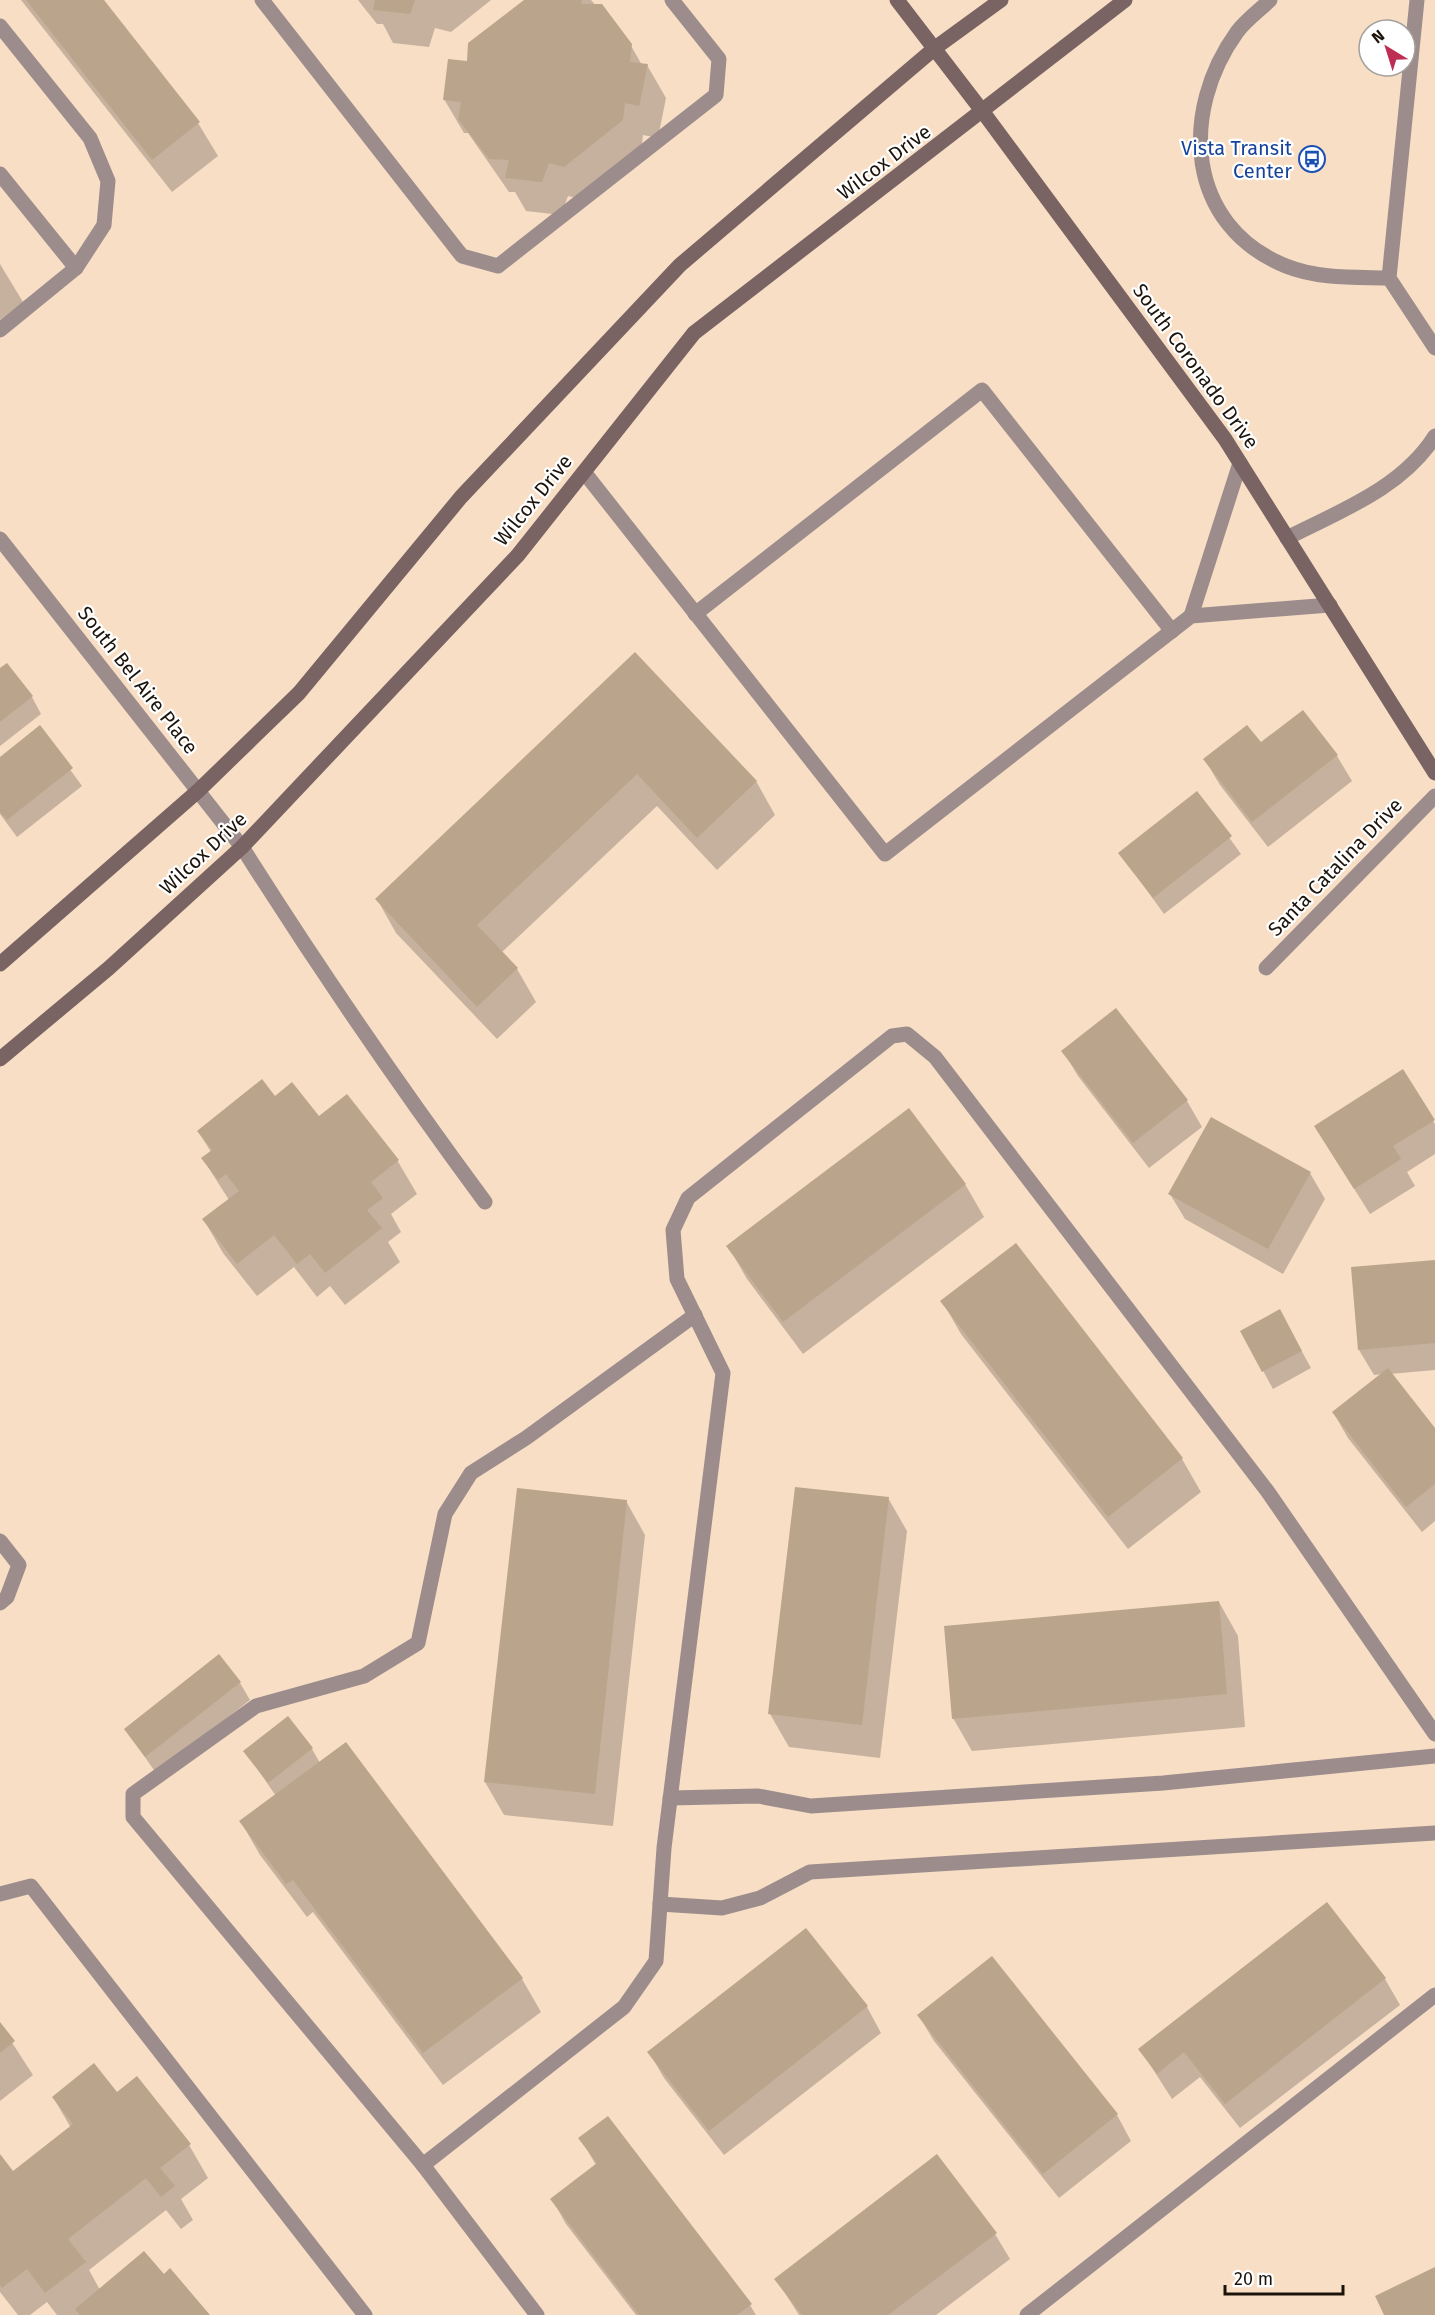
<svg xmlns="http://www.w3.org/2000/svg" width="1435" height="2315" font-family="'Fira Sans',sans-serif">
	<rect width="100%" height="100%" fill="#f7dec5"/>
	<!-- shadow -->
	<g fill="#0003">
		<polygon points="21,0 102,0 198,123 218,156 172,192"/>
		<polygon points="358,0 491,0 451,32 435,28 429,47 393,43 383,24 377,24"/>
		<polygon points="527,0 591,0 630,44 642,65 647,65 666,98 658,138 643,135 641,153 583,200 568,196 561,215 526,211 515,192 509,192 468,133 464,133 444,99 469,63"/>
		<polygon points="0,264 23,302 0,320"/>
		<polygon points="635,654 756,781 775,815 717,870 657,806 501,953 517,969 536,1002 497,1039 396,933 377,899"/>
		<polygon points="0,670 32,697 41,714 0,746"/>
		<polygon points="1303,712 1337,756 1352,781 1268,847 1220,785 1205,760 1261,745"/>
		<polygon points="40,728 82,786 17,837 0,814 0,759"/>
		<polygon points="1197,793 1241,854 1164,914 1120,853"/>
		<polygon points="1115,1010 1187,1101 1202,1127 1149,1168 1078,1076 1063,1051"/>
		<polygon points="1402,1071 1435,1124 1435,1154 1407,1172 1415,1186 1370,1214 1331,1152"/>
		<polygon points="274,1098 319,1118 397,1160 417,1194 391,1214 401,1232 388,1242 400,1262 345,1305 330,1286 317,1297 294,1267 257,1296 223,1253 204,1220 229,1200 203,1159 211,1152 198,1131"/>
		<polygon points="1310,1173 1325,1199 1283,1274 1185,1219 1170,1194"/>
		<polygon points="965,1184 984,1217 803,1354 747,1279 728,1246"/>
		<polygon points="1015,1245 1182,1459 1201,1492 1128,1549 961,1334 942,1301"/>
		<polygon points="1435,1261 1435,1370 1390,1374 1435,1431 1435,1521 1422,1532 1348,1438 1333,1412 1382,1374 1374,1375 1359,1350"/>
		<polygon points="1289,1328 1311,1368 1273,1389 1242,1332"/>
		<polygon points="888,1498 907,1531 880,1758 789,1747 770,1714"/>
		<polygon points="626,1501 645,1535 613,1826 504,1815 485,1782"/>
		<polygon points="1219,1602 1238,1636 1245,1727 972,1751 953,1718"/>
		<polygon points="240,1683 250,1700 156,1773 126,1730"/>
		<polygon points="312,1749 320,1763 522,1979 541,2012 443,2085 313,1912 307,1917 260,1855 241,1822 276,1796 245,1751"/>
		<polygon points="1326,1904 1385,1979 1400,2005 1240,2128 1200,2077 1172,2099 1140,2049"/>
		<polygon points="806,1930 867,2007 881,2033 724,2155 664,2078 649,2052"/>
		<polygon points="992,1958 1117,2115 1131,2141 1059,2198 934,2041 919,2016"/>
		<polygon points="0,2024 33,2075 0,2101"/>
		<polygon points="116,2094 189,2145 208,2178 181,2199 193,2220 181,2229 166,2210 89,2270 100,2290 163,2276 208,2315 57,2315 47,2302 30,2315 18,2315 0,2292 0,2156 13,2173 71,2128 53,2097"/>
		<polygon points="580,2138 750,2305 756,2315 636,2315 566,2224 552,2199 596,2165"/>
		<polygon points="995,2234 1010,2259 936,2315 799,2315 776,2279"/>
	</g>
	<!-- building -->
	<g fill="#bba48c">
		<polygon points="26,0 104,0 200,122 152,160"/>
		<polygon points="375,0 415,0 410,14 373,10"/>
		<polygon points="524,0 582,0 581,4 602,4 632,44 630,62 648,64 639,106 625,103 623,120 564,167 549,163 542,182 505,178 509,160 489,159 458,119 461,102 443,100 448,59 467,61 468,43"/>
		<polygon points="635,652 757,781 697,838 637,774 477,925 518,968 477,1007 375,899"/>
		<polygon points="7,663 33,696 0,722 0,668"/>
		<polygon points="1303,710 1338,755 1252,822 1203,759 1247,725 1261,742"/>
		<polygon points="40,725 73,768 7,820 0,812 0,757"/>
		<polygon points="1197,791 1232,836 1153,898 1118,853"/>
		<polygon points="1116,1008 1188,1100 1133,1143 1061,1051"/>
		<polygon points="1403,1069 1435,1120 1393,1146 1401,1159 1354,1189 1314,1126"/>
		<polygon points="262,1079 275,1096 292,1082 319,1116 347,1094 399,1160 371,1182 383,1198 367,1210 382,1228 325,1273 310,1254 297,1264 274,1235 237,1264 202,1219 239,1191 226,1174 218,1180 201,1158 212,1150 197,1131"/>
		<polygon points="909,1108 966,1184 783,1322 726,1246"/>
		<polygon points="1211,1117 1311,1172 1268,1249 1168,1194"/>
		<polygon points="1016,1243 1183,1458 1108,1517 940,1301"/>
		<polygon points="1435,1260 1435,1343 1358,1350 1351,1267"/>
		<polygon points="1280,1309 1302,1351 1262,1372 1240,1331"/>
		<polygon points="1388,1368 1435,1428 1435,1484 1406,1507 1332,1412"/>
		<polygon points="795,1487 889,1497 862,1725 768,1714"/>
		<polygon points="517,1488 627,1500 595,1794 484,1782"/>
		<polygon points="1219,1601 1227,1694 952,1719 944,1626"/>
		<polygon points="219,1654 241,1682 145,1757 124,1729"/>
		<polygon points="288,1716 313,1748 268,1783 243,1751"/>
		<polygon points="346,1742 523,1978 423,2053 293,1880 286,1884 239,1821"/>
		<polygon points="1327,1902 1386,1978 1225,2104 1184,2052 1157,2074 1138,2049"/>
		<polygon points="806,1928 868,2006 709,2131 647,2052"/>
		<polygon points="992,1956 1118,2114 1043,2174 917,2015"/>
		<polygon points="0,2022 15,2041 0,2053"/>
		<polygon points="94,2063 117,2092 137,2076 191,2144 160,2168 175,2186 161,2197 146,2178 68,2239 86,2262 45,2293 27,2269 2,2288 0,2285 0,2154 13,2171 73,2124 52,2097"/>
		<polygon points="608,2116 752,2304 737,2315 639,2315 550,2199 597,2163 578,2138"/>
		<polygon points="937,2154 997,2233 888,2315 802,2315 774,2279"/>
		<polygon points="144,2251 164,2274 170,2268 210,2315 80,2315 75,2309"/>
		<polygon points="1435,2267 1435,2315 1384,2315 1375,2296"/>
	</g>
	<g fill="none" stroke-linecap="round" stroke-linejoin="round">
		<!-- lane -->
		<g stroke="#9c8c8c" stroke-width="15">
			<polyline points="262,0 462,256 498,266 716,95 719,59 672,0"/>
			<path d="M1270 0C1260 10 1246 20 1237 32 1180 111 1185 225 1286 266 1318 279 1355 277 1389 278"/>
			<polyline points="1417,0 1389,278 1435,348"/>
			<polyline points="0,26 90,138 108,181 104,225 76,268 0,330"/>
			<polyline points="0,174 76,268"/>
			<polyline points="584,472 885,854 1191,616 1330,605"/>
			<path d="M1287 538C1340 511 1402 488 1435 436"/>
			<polyline points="695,614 982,390 1172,631"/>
			<polyline points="1191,616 1240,463"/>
			<path d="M242 847C319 969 400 1087 485 1202"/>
			<polyline points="0,1541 19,1565 7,1597 0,1603"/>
			<polyline points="670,1798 758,1796 811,1806 1163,1783 1435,1756"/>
			<polyline points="0,1894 31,1886 365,2315"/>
			<polyline points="660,1904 722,1908 760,1898 810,1872 1435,1833"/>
			<polyline points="423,2165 624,2007 656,1961 664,1848 723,1373 677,1279 673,1230 688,1198 892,1036 907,1034 935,1057 1268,1492 1435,1734"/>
			<polyline points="537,2315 423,2165 133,1817 133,1794 256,1706 364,1676 418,1643 445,1514 471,1473 526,1438 695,1315"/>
			<polyline points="1027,2315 1435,1995"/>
		</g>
		<!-- street -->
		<g stroke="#9c8c8c" stroke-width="15">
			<polyline points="0,539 242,847"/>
			<polyline points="1266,968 1435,796"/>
		</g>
		<!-- secondary -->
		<g stroke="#7a6363" stroke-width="15">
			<polyline points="897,0 983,112 1225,439 1435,773"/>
			<polyline points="0,964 198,791 299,693 461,497 680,265 935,48 1001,0"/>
			<polyline points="0,1059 109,968 242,847 518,555 694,333 1125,0"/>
		</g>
	</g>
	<!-- icons -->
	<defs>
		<symbol id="bus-ring" viewBox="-11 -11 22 22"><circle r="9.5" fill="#fff" stroke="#1a4fb4" stroke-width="1.5"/><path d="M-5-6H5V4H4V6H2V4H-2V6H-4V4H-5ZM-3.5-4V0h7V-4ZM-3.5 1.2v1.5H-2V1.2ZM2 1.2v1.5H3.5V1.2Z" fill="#1a4fb4"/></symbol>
	</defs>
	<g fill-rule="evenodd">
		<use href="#bus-ring" x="1297" y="144" width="30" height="30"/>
	</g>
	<g text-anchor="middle" stroke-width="4.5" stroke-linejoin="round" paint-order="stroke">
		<!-- transit labels -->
		<g font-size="20" fill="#164399" stroke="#fff" text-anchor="end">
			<text x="1292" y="155">Vista Transit<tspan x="1292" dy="23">Center</tspan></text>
		</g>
		<!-- street labels -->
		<g font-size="20" fill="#1c140b" stroke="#fff">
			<text transform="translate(884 162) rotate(-37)" y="7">Wilcox Drive</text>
			<text transform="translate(1196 366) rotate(54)" y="7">South Coronado Drive</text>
			<text transform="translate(533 500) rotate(-51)" y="7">Wilcox Drive</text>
			<text transform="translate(138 680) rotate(52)" y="7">South Bel Aire Place</text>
			<text transform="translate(203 853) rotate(-43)" y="7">Wilcox Drive</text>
			<text transform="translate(1335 867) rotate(-46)" y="7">Santa Catalina Drive</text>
		</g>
	</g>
	<!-- north arrow -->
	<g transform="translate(1387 48) rotate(322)"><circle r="28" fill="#ffffff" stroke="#a4a19d" stroke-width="1.5"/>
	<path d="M0-4.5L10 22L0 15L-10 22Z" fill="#be2e53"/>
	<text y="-9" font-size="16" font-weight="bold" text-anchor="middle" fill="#1c140b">N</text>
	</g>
	<!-- scale -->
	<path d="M1225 2285v9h118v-9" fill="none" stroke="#1c140b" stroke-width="3"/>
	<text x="1234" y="2285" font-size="18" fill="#1c140b" stroke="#ffffff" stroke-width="4.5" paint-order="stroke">20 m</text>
</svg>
